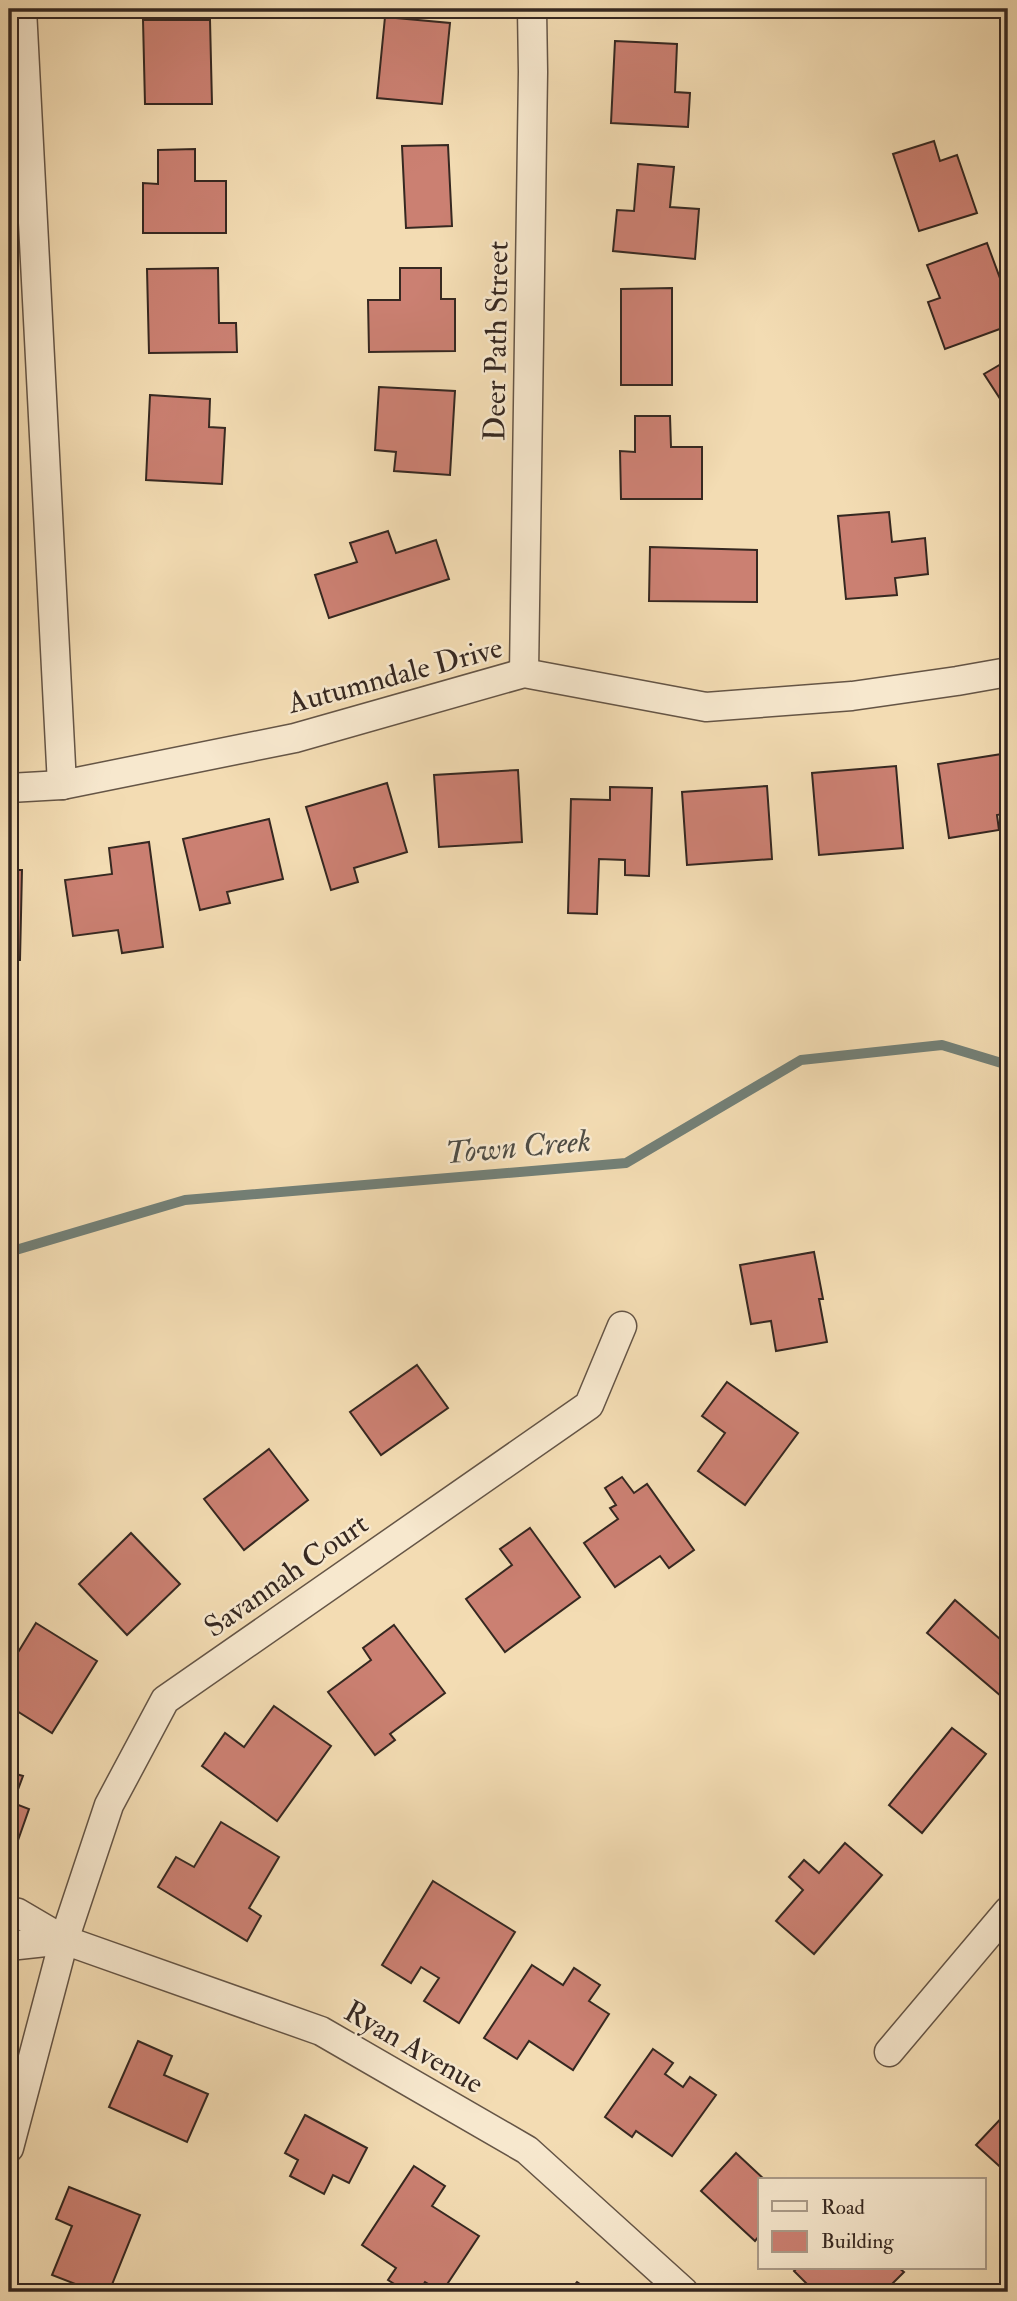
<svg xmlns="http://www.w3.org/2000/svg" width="1017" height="2301" font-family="'IM FELL Double Pica',serif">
	<rect width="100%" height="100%" fill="#f3dcb3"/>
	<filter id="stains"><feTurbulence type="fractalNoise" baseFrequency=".00286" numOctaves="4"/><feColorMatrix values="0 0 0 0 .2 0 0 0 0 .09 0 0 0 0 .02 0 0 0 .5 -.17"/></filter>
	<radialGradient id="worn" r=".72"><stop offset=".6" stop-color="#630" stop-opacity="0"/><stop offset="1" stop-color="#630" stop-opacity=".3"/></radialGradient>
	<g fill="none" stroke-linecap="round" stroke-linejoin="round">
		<!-- stream -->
		<polyline stroke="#738077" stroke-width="10" points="9,1252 185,1200 626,1163 801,1060 942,1045 1008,1065"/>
	</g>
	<!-- building -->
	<g fill="#cb8072" stroke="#362821" stroke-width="2">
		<polygon points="385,17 450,23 442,104 377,98"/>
		<polygon points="143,20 210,20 212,104 145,104"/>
		<polygon points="615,41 677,44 675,92 690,93 688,127 611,123"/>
		<polygon points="934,141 940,161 957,155 977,213 919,231 893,154"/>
		<polygon points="448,145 452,226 406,228 402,146"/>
		<polygon points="195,149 195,181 226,181 226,233 143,233 143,183 158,184 158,150"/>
		<polygon points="638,164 674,167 670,207 699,209 695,259 613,251 617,210 634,211"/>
		<polygon points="987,243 1008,300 1008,326 945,349 928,302 940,298 927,265"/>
		<polygon points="218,268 219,323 236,323 237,352 149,353 147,269"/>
		<polygon points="400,268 441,268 441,299 455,299 455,351 369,352 368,300 400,300"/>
		<polygon points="672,288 672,385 621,385 621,289"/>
		<polygon points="1008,360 1008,420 1002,411 1006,408 984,374"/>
		<polygon points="379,387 455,391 450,475 394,471 396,452 375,450"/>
		<polygon points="150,395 210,399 209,427 225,428 222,484 146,480"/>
		<polygon points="635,416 670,416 671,447 702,447 702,499 621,499 620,451 635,452"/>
		<polygon points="889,512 892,542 925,538 928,574 895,578 897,595 846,599 838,516"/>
		<polygon points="388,531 396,553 436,540 449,579 329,618 315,575 357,562 350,543"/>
		<polygon points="650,547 757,550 757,602 649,601"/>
		<polygon points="1008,753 1008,813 997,815 999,830 949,838 938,764"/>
		<polygon points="896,766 903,848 819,855 812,773"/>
		<polygon points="518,770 522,842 439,847 434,775"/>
		<polygon points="387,783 407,852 354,868 358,882 331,890 306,807"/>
		<polygon points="767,786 772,859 687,865 682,792"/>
		<polygon points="610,787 652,788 649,876 625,875 625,860 599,859 597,914 568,913 571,799 610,800"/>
		<polygon points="269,819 283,879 227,892 230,903 200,910 183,839"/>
		<polygon points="149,842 163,947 122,953 118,930 73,936 65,880 112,874 109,848"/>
		<polygon points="9,870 22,870 20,960 9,960"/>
		<polygon points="814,1252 823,1299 819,1299 827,1342 776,1351 771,1321 751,1324 740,1265"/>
		<polygon points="417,1365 448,1408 381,1455 350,1412"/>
		<polygon points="727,1382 798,1433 745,1505 698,1471 725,1433 702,1416"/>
		<polygon points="269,1449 308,1500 244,1550 204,1499"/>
		<polygon points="622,1477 634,1493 647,1484 694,1550 669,1568 660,1556 615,1587 584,1543 618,1519 610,1508 616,1505 605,1488"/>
		<polygon points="530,1528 580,1597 505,1652 466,1599 512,1565 500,1549"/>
		<polygon points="131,1533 180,1584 127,1635 79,1584"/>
		<polygon points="955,1600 1008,1646 1008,1702 927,1633"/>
		<polygon points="36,1623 97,1661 52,1733 9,1706 9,1667"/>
		<polygon points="394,1625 445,1693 390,1734 395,1740 375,1755 328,1692 371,1660 363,1648"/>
		<polygon points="274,1706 331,1746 277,1821 202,1766 225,1733 244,1747"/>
		<polygon points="952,1728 986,1754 922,1833 889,1805"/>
		<polygon points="9,1772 23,1776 13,1803 29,1809 16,1846 9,1843"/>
		<polygon points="221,1822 279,1857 249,1908 261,1916 247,1941 158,1887 176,1857 194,1867"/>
		<polygon points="845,1843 882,1875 814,1954 776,1921 803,1890 789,1877 804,1860 819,1873"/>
		<polygon points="433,1881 515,1932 459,2023 424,2001 439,1978 421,1967 411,1983 382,1965"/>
		<polygon points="532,1965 563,1985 574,1968 600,1985 589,2001 609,2014 573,2070 529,2041 517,2059 484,2038"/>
		<polygon points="138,2041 172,2056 164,2075 208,2094 187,2142 109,2107"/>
		<polygon points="653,2049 673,2063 665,2074 683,2087 690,2077 716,2095 672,2156 636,2131 632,2137 605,2117"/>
		<polygon points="1008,2111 1008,2174 976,2145"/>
		<polygon points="305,2115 367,2148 349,2183 333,2175 324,2194 290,2176 298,2160 285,2153"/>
		<polygon points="736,2153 765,2180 760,2180 760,2235 755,2241 701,2191"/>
		<polygon points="414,2166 445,2186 432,2206 479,2236 442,2292 425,2282 419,2292 407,2292 388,2280 396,2268 362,2245"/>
		<polygon points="69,2187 140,2215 109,2292 96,2292 52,2275 72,2226 56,2219"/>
		<polygon points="797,2268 899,2268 904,2272 884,2292 815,2292 794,2271"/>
		<polygon points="577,2282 592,2292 569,2292"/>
	</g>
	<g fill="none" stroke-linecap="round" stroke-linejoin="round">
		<defs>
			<g id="minor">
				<polyline points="22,9 62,785"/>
				<polyline points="524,673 533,72 532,9"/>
				<polyline points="9,788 62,785 295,738 524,673 706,707 852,696 957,681 1008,672"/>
				<polyline points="9,1911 18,1913 64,1940 321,2031 527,2150 684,2292"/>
				<polyline points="9,1946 64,1940"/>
				<polyline points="889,2052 1008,1911"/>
				<polyline points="9,2148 64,1940 109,1805 165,1700 589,1405 622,1326"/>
			</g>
		</defs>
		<!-- minor casing -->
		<use href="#minor" stroke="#655546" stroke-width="31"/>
		<!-- minor -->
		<use href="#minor" stroke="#f7e8ce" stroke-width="28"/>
	</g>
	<g text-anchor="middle" stroke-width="5" stroke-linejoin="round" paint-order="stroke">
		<!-- street labels -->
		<g font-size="30" fill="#362821" stroke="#f7e8ce">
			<text transform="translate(496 341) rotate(-89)" y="10">Deer Path Street</text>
			<text transform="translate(395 675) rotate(-15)" y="10">Autumndale Drive</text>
			<text transform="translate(286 1575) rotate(-35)" y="10">Savannah Court</text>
			<text transform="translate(414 2047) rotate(30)" y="10">Ryan Avenue</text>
		</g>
		<!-- water labels -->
		<g font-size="32" font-style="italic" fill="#4f4d45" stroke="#f7e8ce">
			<text transform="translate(518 1146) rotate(-5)" y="11">Town Creek</text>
		</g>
	</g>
	<!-- margin -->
	<rect width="1017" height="2301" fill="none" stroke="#f3dcb3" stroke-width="35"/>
	<rect x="10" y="10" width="996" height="2280" fill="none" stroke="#362821" stroke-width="3.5"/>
	<rect x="18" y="18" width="982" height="2266" fill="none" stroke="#362821" stroke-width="2"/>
	<!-- legend -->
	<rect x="758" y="2178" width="228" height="91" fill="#f7e8ce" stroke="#aa9b89" stroke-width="2"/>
	<rect x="772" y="2201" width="35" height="10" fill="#f7e8ce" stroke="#aa9b89" stroke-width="2"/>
	<text x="821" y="2214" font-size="21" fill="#362821">Road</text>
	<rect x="772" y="2231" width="35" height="21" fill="#cb8072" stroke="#aa9b89" stroke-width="2"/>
	<text x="821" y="2248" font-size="21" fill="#362821">Building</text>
	<rect width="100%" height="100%" filter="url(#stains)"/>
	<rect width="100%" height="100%" fill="url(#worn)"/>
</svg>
